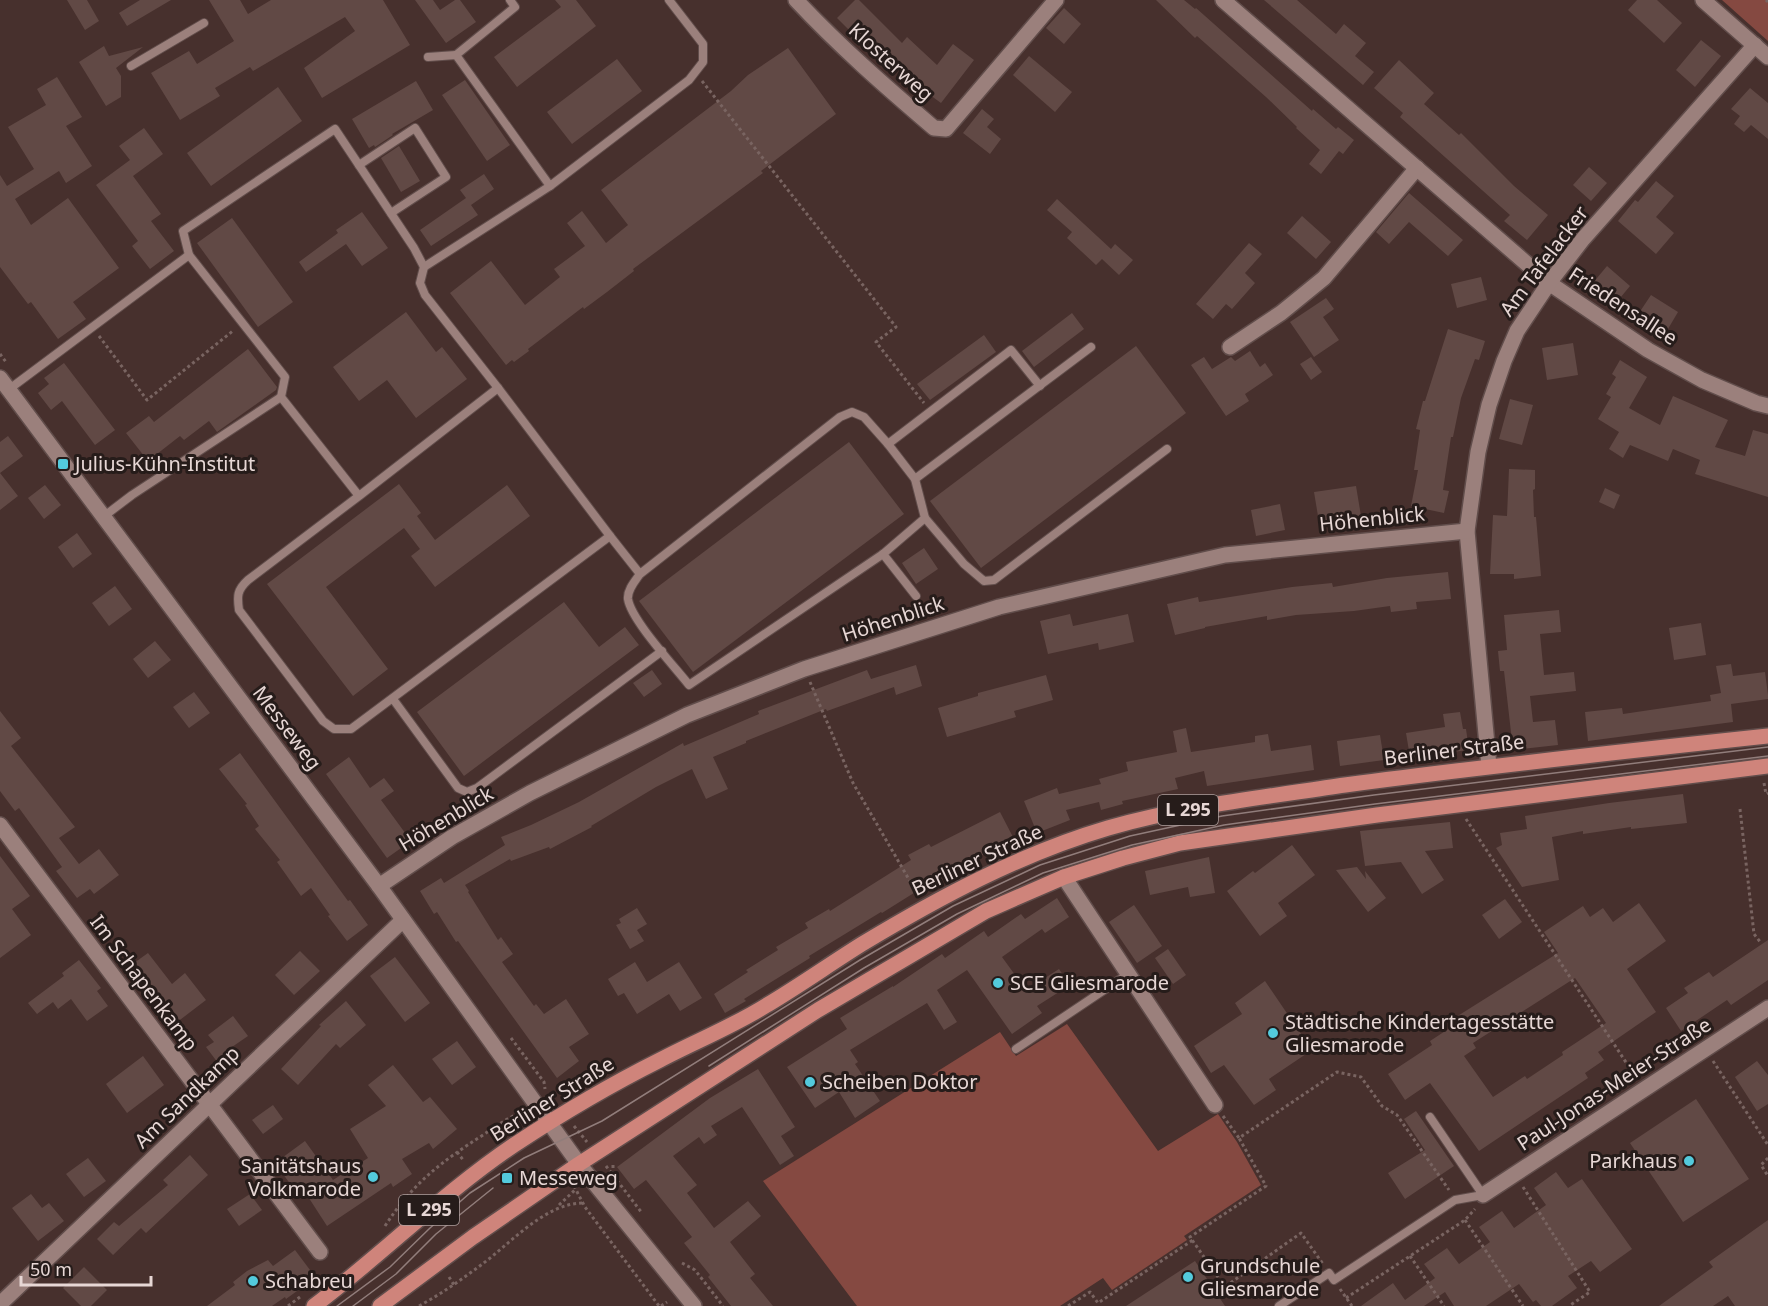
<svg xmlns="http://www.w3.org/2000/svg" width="1768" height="1306" font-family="'Noto Sans',sans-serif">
	<rect width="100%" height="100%" fill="#47302d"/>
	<!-- green -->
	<g fill="#854941">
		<polygon points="1722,0 1768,0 1768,41"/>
		<polygon points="1067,1024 1158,1151 1218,1114 1237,1142 1261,1185 1184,1236 1187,1240 1112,1290 1103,1278 1060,1306 857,1306 763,1181 1000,1032 1016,1056"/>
	</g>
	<!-- building -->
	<g fill="#614945" fill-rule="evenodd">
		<polygon points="67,0 87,0 99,21 85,30"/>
		<polygon points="140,0 171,0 127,26 119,13"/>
		<polygon points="209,0 240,0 248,14 271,0 383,0 410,45 322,98 304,68 355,31 345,17 253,71 250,67 215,88 220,96 180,120 151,73 189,51 197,64 234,41"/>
		<polygon points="415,0 433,0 440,10 455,0 460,0 476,22 446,43"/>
		<polygon points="555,0 576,0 596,26 517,87 494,57 561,7"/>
		<polygon points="855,0 859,0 902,43 907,37 937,65 953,44 974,60 941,103 919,87 872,40 865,46 837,18"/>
		<polygon points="1156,0 1184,0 1195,9 1196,8 1312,111 1313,109 1336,129 1338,127 1354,140 1343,154 1339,151 1321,174 1309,164 1320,150 1296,128 1297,127 1266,97 1197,36 1195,38"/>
		<polygon points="1264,0 1297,0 1336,34 1344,24 1366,43 1355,56 1374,72 1363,85"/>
		<polygon points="1637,0 1657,0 1682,23 1664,43 1628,10"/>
		<polygon points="1064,8 1081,24 1064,44 1046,28"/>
		<polygon points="1701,40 1721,56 1695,87 1676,70"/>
		<polygon points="104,46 109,56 143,47 116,68 121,76 121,97 106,106 79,62"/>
		<polygon points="788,48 836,114 761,171 763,173 633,269 634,271 607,292 584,309 583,307 528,349 529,351 514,362 512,360 506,365 450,293 491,261 525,305 560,277 554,269 585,246 567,223 582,211 606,243 628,225 601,190 731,91 748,75"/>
		<polygon points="1029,56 1072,92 1055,112 1013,75"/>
		<polygon points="617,59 642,91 572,144 547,112"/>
		<polygon points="1399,60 1434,93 1424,104 1459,135 1461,133 1514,186 1548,215 1527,240 1504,221 1510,215 1400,117 1403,113 1374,88"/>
		<polygon points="57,77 82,117 66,126 92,166 66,183 59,171 15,199 31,225 68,198 119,268 73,302 86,319 58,339 31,302 28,304 0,267 0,175 7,186 34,169 8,127 46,105 37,89"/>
		<polygon points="465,80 510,145 487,161 442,95"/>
		<polygon points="416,81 433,110 392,134 393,135 375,147 374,145 369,148 352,119"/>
		<polygon points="278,87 302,121 211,186 187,153"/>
		<polygon points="1750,88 1768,103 1768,139 1751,125 1744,132 1734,124 1740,116 1731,109"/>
		<polygon points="982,109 994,119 987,127 1001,139 990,154 963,133"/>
		<polygon points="144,128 163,154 133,176 161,214 151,221 174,251 150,269 132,246 138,241 96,185 130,160 119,146"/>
		<polygon points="399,146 420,181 401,192 381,158"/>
		<polygon points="1589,167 1607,183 1591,201 1573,185"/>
		<polygon points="484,174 494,189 471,205 478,215 431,246 420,230 466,198 460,190"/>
		<polygon points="1656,181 1674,196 1656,217 1674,233 1656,254 1618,221 1635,200 1638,202"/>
		<polygon points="1409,193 1463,240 1448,256 1409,222 1389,244 1376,232"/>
		<polygon points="1057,199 1111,249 1115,244 1133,260 1119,275 1102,259 1096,265 1067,238 1072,232 1047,210"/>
		<polygon points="362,212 388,248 362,266 346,244 306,272 299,262 338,233 336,230"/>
		<polygon points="1302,216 1331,242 1316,259 1287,233"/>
		<polygon points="232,218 293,302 258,327 197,243"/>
		<polygon points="1249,243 1262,254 1245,273 1255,283 1232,309 1226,304 1213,319 1196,304"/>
		<polygon points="1607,266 1630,286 1611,309 1587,290"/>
		<polygon points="1481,277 1487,300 1457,308 1451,284"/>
		<polygon points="1651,295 1678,312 1665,334 1637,316"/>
		<polygon points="1326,298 1334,309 1323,317 1339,340 1314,357 1290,322"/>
		<polygon points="406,312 436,352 442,347 467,379 416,418 387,380 359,401 333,367"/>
		<polygon points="1072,313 1084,329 1034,367 1022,351"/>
		<polygon points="1448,329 1485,341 1479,360 1475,359 1461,398 1453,437 1451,437 1443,490 1449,491 1444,513 1411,506 1418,470 1414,470 1420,430 1416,429 1423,401 1425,401"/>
		<polygon points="984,335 996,352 930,400 917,384"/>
		<polygon points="1573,343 1578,375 1547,380 1542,348"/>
		<polygon points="1136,346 1186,413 981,568 930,501"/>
		<polygon points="248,349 277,387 276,390 217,432 209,421 184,440 180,436 148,461 126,433 149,416 154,422"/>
		<polygon points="1250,351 1260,367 1265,363 1273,375 1245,394 1249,401 1226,416 1191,365 1204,357 1212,369 1231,357 1235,361"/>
		<polygon points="1311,357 1322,372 1311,380 1300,364"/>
		<polygon points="1620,360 1647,377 1629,408 1660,425 1673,396 1728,420 1715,447 1745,456 1753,430 1768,434 1768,497 1695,474 1700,460 1673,449 1668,461 1630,445 1623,458 1609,449 1619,432 1598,419 1611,397 1606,394 1616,377 1612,374"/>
		<polygon points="64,363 115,430 95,445 62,401 51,410 38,393 49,384 44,378"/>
		<polygon points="1510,399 1533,405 1522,445 1499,439"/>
		<polygon points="8,436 23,456 0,473 18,496 0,510 0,442"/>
		<polygon points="849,442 904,514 693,672 639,601"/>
		<polygon points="1509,469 1535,470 1535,489 1533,490 1534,517 1536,517 1541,576 1514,579 1514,574 1490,574 1493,515 1507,516"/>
		<polygon points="399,484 421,513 417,516 435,540 507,485 530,516 435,587 411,556 420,549 404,528 326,587 388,669 353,696 267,584"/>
		<polygon points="45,485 61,505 44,519 28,498"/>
		<polygon points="1356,486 1361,516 1319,522 1314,492"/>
		<polygon points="1605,488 1620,495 1614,509 1599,502"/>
		<polygon points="1280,504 1285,530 1256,536 1251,510"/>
		<polygon points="77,533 92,554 73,568 58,547"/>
		<polygon points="924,548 938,569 916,584 902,563"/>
		<polygon points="1448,572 1451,599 1416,602 1417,609 1391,612 1390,606 1354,611 1296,615 1267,620 1267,616 1205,627 1205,628 1175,635 1167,604 1198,597 1199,602 1292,587 1332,583 1333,587 1387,578"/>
		<polygon points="115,586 132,609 109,626 92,603"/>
		<polygon points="564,602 599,647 625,627 639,645 464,776 417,712"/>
		<polygon points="1559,610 1561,632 1540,634 1544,675 1574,672 1576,691 1530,696 1533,722 1555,720 1558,745 1513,750 1504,671 1500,671 1498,651 1507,650 1504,615"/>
		<polygon points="1070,614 1073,626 1128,614 1134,642 1099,650 1098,643 1048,654 1040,621"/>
		<polygon points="1701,623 1706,655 1674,660 1669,628"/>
		<polygon points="155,641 171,660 148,678 133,659"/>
		<polygon points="1731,664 1733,676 1765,672 1768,695 1768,699 1731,704 1733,722 1588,741 1585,712 1622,708 1623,714 1711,701 1710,695 1721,693 1716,666"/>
		<polygon points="916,665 922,686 896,695 894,687 827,711 826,709 746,741 746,743 713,757 728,789 706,799 692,769 656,787 591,826 592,827 550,849 549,847 511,861 510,859 465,885 469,891 468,892 498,940 501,937 513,954 502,962 534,1006 536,1004 544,1014 566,999 589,1034 569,1047 579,1061 557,1078 458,941 456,942 437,912 434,914 420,891 441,878 444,883 505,845 501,837 531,825 579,802 683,743 684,746 759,714 758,711 867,670 871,679"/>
		<polygon points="652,670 662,684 644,697 633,683"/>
		<polygon points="1046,675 1053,700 1014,711 1016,717 947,737 938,708 978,696 978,693"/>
		<polygon points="194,692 210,713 189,728 173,707"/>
		<polygon points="0,711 21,738 11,746 75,827 59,838 79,864 99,849 119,875 94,894 90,889 77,898 56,871 62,867 19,808 15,811 0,791"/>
		<polygon points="1460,712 1463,729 1466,729 1469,750 1410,757 1406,733 1445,727 1443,714"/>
		<polygon points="1186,728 1191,752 1255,742 1255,736 1268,734 1271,751 1311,745 1314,770 1207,786 1204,771 1175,778 1178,789 1122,801 1123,804 1101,810 1099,802 1066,810 1070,820 1037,833 1024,801 1057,788 1059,794 1101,784 1099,779 1128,771 1126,762 1177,752 1173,731"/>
		<polygon points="1380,735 1384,760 1340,766 1337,741"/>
		<polygon points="240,753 348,901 350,900 368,925 347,941 328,916 330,915 311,888 301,896 277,862 280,860 255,829 259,826 245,805 247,804 219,769"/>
		<polygon points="349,757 370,788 384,778 394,791 381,800 411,841 387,858 326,774"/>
		<polygon points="1683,794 1687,823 1631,829 1631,827 1583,834 1583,831 1552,837 1559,880 1522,887 1496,848 1502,845 1500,833 1527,829 1525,816 1609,803"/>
		<polygon points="1000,812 1014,839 946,874 948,877 927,888 925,886 882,913 881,912 809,956 810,958 744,999 746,1001 725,1013 714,994 748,972 746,970 778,950 776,947 808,928 805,923 829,909 830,911 911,860 908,855 929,844 931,847"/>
		<polygon points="1450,822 1453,848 1425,851 1444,880 1422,894 1401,862 1365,866 1360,831"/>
		<polygon points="1292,845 1315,875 1278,903 1287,916 1260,936 1227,891 1253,871 1255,873"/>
		<polygon points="0,856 30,896 12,909 31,935 0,958"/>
		<polygon points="1209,857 1215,893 1190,897 1188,887 1150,895 1145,871"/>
		<polygon points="1357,867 1366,879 1365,871 1386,898 1368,912 1336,870"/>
		<polygon points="1057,898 1069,917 1045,933 1042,929 1002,957 1026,990 1059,969 1070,985 1037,1006 1042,1013 1012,1034 967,970 937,990 957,1022 944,1030 927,1003 850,1050 858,1062 855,1064 880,1101 855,1118 839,1092 815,1108 787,1067 847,1029 840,1018 893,986 893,987 942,954 945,958 984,931 988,937 1021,914 1025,919"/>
		<polygon points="1505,899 1522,922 1499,939 1482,915"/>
		<path d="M1639 903 1666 941 1627 969 1656 1012 1598 1052 1604 1060 1585 1073 1588 1078 1479 1151 1430 1083 1405 1100 1388 1074 1432 1045 1430 1041 1459 1022 1456 1017 1558 953 1544 932 1583 906 1590 917 1603 908 1613 922ZM1575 978 1606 1023 1562 1052 1563 1055 1527 1079 1525 1076 1493 1097 1464 1056 1476 1048 1473 1043Z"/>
		<polygon points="1134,905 1162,946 1137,963 1109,922"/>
		<polygon points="637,908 647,924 637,930 644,941 630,949 616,925 621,923 619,919"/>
		<polygon points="1768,940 1768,980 1731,1005 1727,1000 1681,1031 1666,1008 1688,993 1684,988 1709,972 1713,977"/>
		<polygon points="1168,949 1186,975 1173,984 1155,958"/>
		<polygon points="300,951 320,971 294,995 275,975"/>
		<polygon points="148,953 172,984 185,973 206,1000 172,1026 152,999 158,994 134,963"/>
		<polygon points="395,957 430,1003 405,1022 370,976"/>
		<polygon points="79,960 101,988 97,991 108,1006 87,1021 71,999 58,1009 53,1002 37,1014 28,1003 64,976 62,973"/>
		<polygon points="635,962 647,982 679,962 702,998 680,1011 669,994 637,1014 624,993 618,996 608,979"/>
		<polygon points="1265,981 1312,1050 1269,1079 1276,1090 1254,1105 1224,1065 1211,1073 1194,1046 1242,1014 1235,1003"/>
		<polygon points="346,1001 366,1025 340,1048 336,1044 298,1085 281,1069 321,1026 319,1025"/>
		<polygon points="233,1016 248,1036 232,1047 235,1050 218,1063 206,1047 214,1042 208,1035"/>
		<polygon points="457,1041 476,1067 452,1085 432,1059"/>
		<polygon points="143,1056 164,1085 127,1113 106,1084"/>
		<polygon points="1757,1061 1768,1075 1768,1104 1757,1111 1735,1077"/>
		<polygon points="393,1065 423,1102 430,1097 457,1129 433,1149 429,1143 402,1159 412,1174 393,1187 391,1183 327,1226 305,1192 299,1196 275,1163 305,1141 333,1180 368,1158 350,1129 386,1106 368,1085"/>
		<polygon points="758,1069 795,1127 781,1136 794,1156 780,1165 742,1107 711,1126 717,1135 704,1144 699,1137 673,1156 697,1185 687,1193 714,1228 748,1201 761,1216 730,1242 755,1274 750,1278 773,1306 731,1306 708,1277 710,1275 684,1243 692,1237 646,1180 634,1189 617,1167 710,1098"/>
		<polygon points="1696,1099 1749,1179 1683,1222 1630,1143"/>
		<polygon points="273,1105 283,1119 263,1134 252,1120"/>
		<polygon points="1416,1111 1454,1166 1405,1199 1388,1173 1425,1150 1404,1119"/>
		<polygon points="190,1155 208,1175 146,1233 141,1228 113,1255 97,1239 114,1222 119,1226 168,1185 163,1180"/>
		<polygon points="88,1158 106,1181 84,1197 66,1174"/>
		<polygon points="1556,1172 1568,1188 1582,1179 1632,1249 1600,1272 1591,1261 1568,1276 1577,1288 1552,1306 1541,1306 1536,1300 1533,1302 1519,1284 1486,1306 1454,1306 1445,1292 1424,1306 1361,1306 1393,1283 1405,1300 1435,1278 1424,1264 1447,1248 1459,1264 1490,1242 1479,1227 1502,1211 1514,1228 1546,1205 1534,1188"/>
		<polygon points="31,1194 42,1208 49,1203 64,1221 38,1241 12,1208"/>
		<polygon points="250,1194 262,1210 239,1226 227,1209"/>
		<polygon points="1768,1220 1768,1306 1735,1306 1728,1296 1713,1306 1659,1306 1713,1267 1709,1262"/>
		<polygon points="295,1250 313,1274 301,1283 304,1286 286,1299 285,1297 272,1306 207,1306 235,1285 233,1282 247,1271 268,1260 273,1266"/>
		<polygon points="1195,1261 1225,1306 1126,1306"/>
		<polygon points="84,1267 107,1290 91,1306 81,1306 63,1288"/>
	</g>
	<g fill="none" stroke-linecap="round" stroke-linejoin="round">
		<defs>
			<g id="service">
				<polyline points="456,55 515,7 510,0"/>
				<polyline points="131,66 204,23"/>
				<polyline points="359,165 415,128 446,177 391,213"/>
				<polyline points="550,186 689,80 703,62 703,44 669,0"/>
				<polyline points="189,255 183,231 335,129 414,248 424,267 420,283 425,295 498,388"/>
				<polyline points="424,267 550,186 456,55 428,57"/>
				<path d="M8 390 189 255 285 377 281 397 359 496 248 580C237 590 237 596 239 610L323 721 334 729H351L610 536 498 388 359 496"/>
				<polyline points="888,444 1011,350 1040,386"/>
				<polyline points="915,479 1091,347"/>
				<polyline points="103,517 132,495 281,397"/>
				<polyline points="925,518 964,564 984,581 994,580 1167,449"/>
				<path d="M610 536 640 574C635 581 627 590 628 599 631 620 675 667 689 685L883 554 925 518 915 479 888 444 864 417 852 412 840 417 640 574"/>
				<polyline points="883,554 916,596"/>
				<polyline points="393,699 458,788 467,792 477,788 662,651"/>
				<polyline points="1016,1049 1128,974"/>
				<polyline points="1279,1306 1329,1273 1334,1280 1455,1200 1483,1195 1430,1117"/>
			</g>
			<g id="minor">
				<path d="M796 0C839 46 886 87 934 128L946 129 1056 0"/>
				<polyline points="1223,0 1549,283 1648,350 1702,380 1756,403 1768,406"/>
				<polyline points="1703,0 1768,57"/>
				<polyline points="1230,347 1281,313 1324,278 1417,168"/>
				<polyline points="1489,766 1467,531 1478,452 1489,405 1504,361 1517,331 1549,283 1583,239 1755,45"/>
				<polyline points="0,825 320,1252"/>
				<polyline points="1064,877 1215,1105"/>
				<polyline points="379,886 452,837 530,793 687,715 804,669 999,607 1225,555 1467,531"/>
				<polyline points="1483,1195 1768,1008"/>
				<polyline points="0,1304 403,920"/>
			</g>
			<polyline id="secondary" points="0,378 379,886 579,1164 694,1306"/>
			<g id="primary">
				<path d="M314 1306C383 1254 443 1193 514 1145 561 1114 610 1085 660 1060 696 1041 732 1027 767 1005 799 986 830 964 862 944 940 897 1020 854 1108 828 1185 806 1266 797 1345 785 1486 766 1627 751 1768 736"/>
				<polyline points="380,1306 473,1237 579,1164 818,1010 986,911 1064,877 1123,858 1180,843 1377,815 1768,766"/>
			</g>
		</defs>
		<!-- service casing -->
		<use href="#service" stroke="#614d4b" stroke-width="10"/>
		<!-- minor casing -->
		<use href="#minor" stroke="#614d4b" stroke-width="18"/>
		<!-- secondary casing -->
		<use href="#secondary" stroke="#614d4b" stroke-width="18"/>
		<!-- primary casing -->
		<use href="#primary" stroke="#614d4b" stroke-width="18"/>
		<!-- path -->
		<g stroke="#796461" stroke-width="3" stroke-dasharray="3 3" stroke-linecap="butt">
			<polyline points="1766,0 1768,2"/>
			<polyline points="702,81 896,327 876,342 924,403"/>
			<polyline points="99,336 147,400 234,330"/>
			<polyline points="0,354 6,362"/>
			<polyline points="810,682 853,783 918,895"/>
			<polyline points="1764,783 1766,794 1768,793"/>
			<polyline points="1740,809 1754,934 1761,943"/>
			<polyline points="1466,819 1635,1076"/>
			<polyline points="511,1038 544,1082 545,1089"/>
			<polyline points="1713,1061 1768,1145"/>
			<polyline points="1223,1116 1239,1138 1337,1072 1361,1077 1382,1106 1397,1115 1449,1190"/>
			<polyline points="574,1126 587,1142"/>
			<polyline points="457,1152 464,1161"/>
			<polyline points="1768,1158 1761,1165 1768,1176"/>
			<polyline points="606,1166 642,1213"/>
			<polyline points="613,1174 613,1162"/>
			<polyline points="574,1186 585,1207 659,1306"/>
			<polyline points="1523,1187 1590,1292 1569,1306"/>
			<polyline points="559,1205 576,1189"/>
			<polyline points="1465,1220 1523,1306"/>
			<path d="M385 1226C413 1183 441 1162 483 1135 496 1126 509 1117 524 1111"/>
			<polyline points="1410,1256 1444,1306"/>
			<polyline points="682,1263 695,1270 723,1306"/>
			<polyline points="449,1277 454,1285"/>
			<polyline points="1225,1287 1190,1237 1266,1186 1239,1138"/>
			<polyline points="1340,1289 1352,1306"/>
			<polyline points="1216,1293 1301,1233 1323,1264"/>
			<polyline points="1346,1298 1465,1220 1475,1209"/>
			<polyline points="288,1306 300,1297"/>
			<path d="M419 1306C441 1294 461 1280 481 1265 510 1244 544 1204 582 1203"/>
			<polyline points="661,1306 667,1302"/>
			<polyline points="1068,1306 1090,1292 1098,1303 1193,1240"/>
		</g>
		<!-- service -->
		<use href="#service" stroke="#9b807c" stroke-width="8"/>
		<!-- minor -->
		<use href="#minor" stroke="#9b807c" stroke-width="15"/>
		<!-- secondary -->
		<use href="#secondary" stroke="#9b807c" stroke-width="15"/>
		<!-- primary -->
		<use href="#primary" stroke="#cf847b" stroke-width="15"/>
		<!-- tram -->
		<g stroke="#917d7b" stroke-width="1.5">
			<polyline points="709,1066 864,968 957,914 1043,873 1132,845 1224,825 1375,804 1768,756"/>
			<polyline points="337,1306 390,1267 430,1228 470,1193 524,1158 602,1121 860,960 953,906 1040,865 1130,836 1222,816 1374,795 1768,747"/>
			<polyline points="353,1306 396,1274 436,1234 493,1188"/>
		</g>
	</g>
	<!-- markers -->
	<g fill="#53cadc" stroke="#261c1a" stroke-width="2">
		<rect x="57" y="458" width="12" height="12" rx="3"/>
		<circle cx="998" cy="983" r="6"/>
		<circle cx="1273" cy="1033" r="6"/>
		<circle cx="810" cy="1082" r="6"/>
		<circle cx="1689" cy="1161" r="6"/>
		<circle cx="373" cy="1177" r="6"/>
		<rect x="501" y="1172" width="12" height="12" rx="3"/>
		<circle cx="1188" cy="1277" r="6"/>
		<circle cx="253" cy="1281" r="6"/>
	</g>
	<g text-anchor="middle" stroke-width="6" stroke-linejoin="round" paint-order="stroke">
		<!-- shield labels -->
		<g fill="#261c1a" stroke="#ad9f9d" stroke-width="1.5">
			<rect x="1158" y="795" width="60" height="30" rx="4.5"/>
			<rect x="399" y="1195" width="60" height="30" rx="4.5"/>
		</g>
		<g font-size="18" font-weight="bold" fill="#e7d7d5">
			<text x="1188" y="816">L 295</text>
			<text x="429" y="1216">L 295</text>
		</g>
		<!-- street labels -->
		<g font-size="20" fill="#e7d7d5" stroke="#261c1a">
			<text transform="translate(891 62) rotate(42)" y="7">Klosterweg</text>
			<text transform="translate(1544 261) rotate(-53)" y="7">Am Tafelacker</text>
			<text transform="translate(1623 306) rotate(33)" y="7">Friedensallee</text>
			<text transform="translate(1372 519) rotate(-6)" y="7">Höhenblick</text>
			<text transform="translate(893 619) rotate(-18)" y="7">Höhenblick</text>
			<text transform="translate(287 728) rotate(53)" y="7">Messeweg</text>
			<text transform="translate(1454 750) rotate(-7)" y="7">Berliner Straße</text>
			<text transform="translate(446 819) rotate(-31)" y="7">Höhenblick</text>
			<text transform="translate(977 860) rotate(-25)" y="7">Berliner Straße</text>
			<text transform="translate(144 983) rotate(53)" y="7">Im Schapenkamp</text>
			<text transform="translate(1614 1084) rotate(-33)" y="7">Paul-Jonas-Meier-Straße</text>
			<text transform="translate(187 1097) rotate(-44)" y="7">Am Sandkamp</text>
			<text transform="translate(552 1099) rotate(-32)" y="7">Berliner Straße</text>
		</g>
		<!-- poi labels -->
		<g font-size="20" fill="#e7d7d5" stroke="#261c1a" text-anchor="start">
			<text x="75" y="471">Julius-Kühn-Institut</text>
			<text x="1010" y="990">SCE Gliesmarode</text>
			<text x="1285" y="1029">Städtische Kindertagesstätte<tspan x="1285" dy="23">Gliesmarode</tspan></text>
			<text x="822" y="1089">Scheiben Doktor</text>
			<text x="1677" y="1168" text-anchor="end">Parkhaus</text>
			<text x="361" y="1173" text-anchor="end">Sanitätshaus<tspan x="361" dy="23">Volkmarode</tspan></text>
			<text x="519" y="1185">Messeweg</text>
			<text x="1200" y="1273">Grundschule<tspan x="1200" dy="23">Gliesmarode</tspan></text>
			<text x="265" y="1288">Schabreu</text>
		</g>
	</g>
	<!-- scale -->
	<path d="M21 1276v9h130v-9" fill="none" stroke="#e7d7d5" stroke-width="3"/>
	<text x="30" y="1276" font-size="18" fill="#e7d7d5" stroke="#261c1a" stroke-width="4.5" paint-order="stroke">50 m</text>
</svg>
